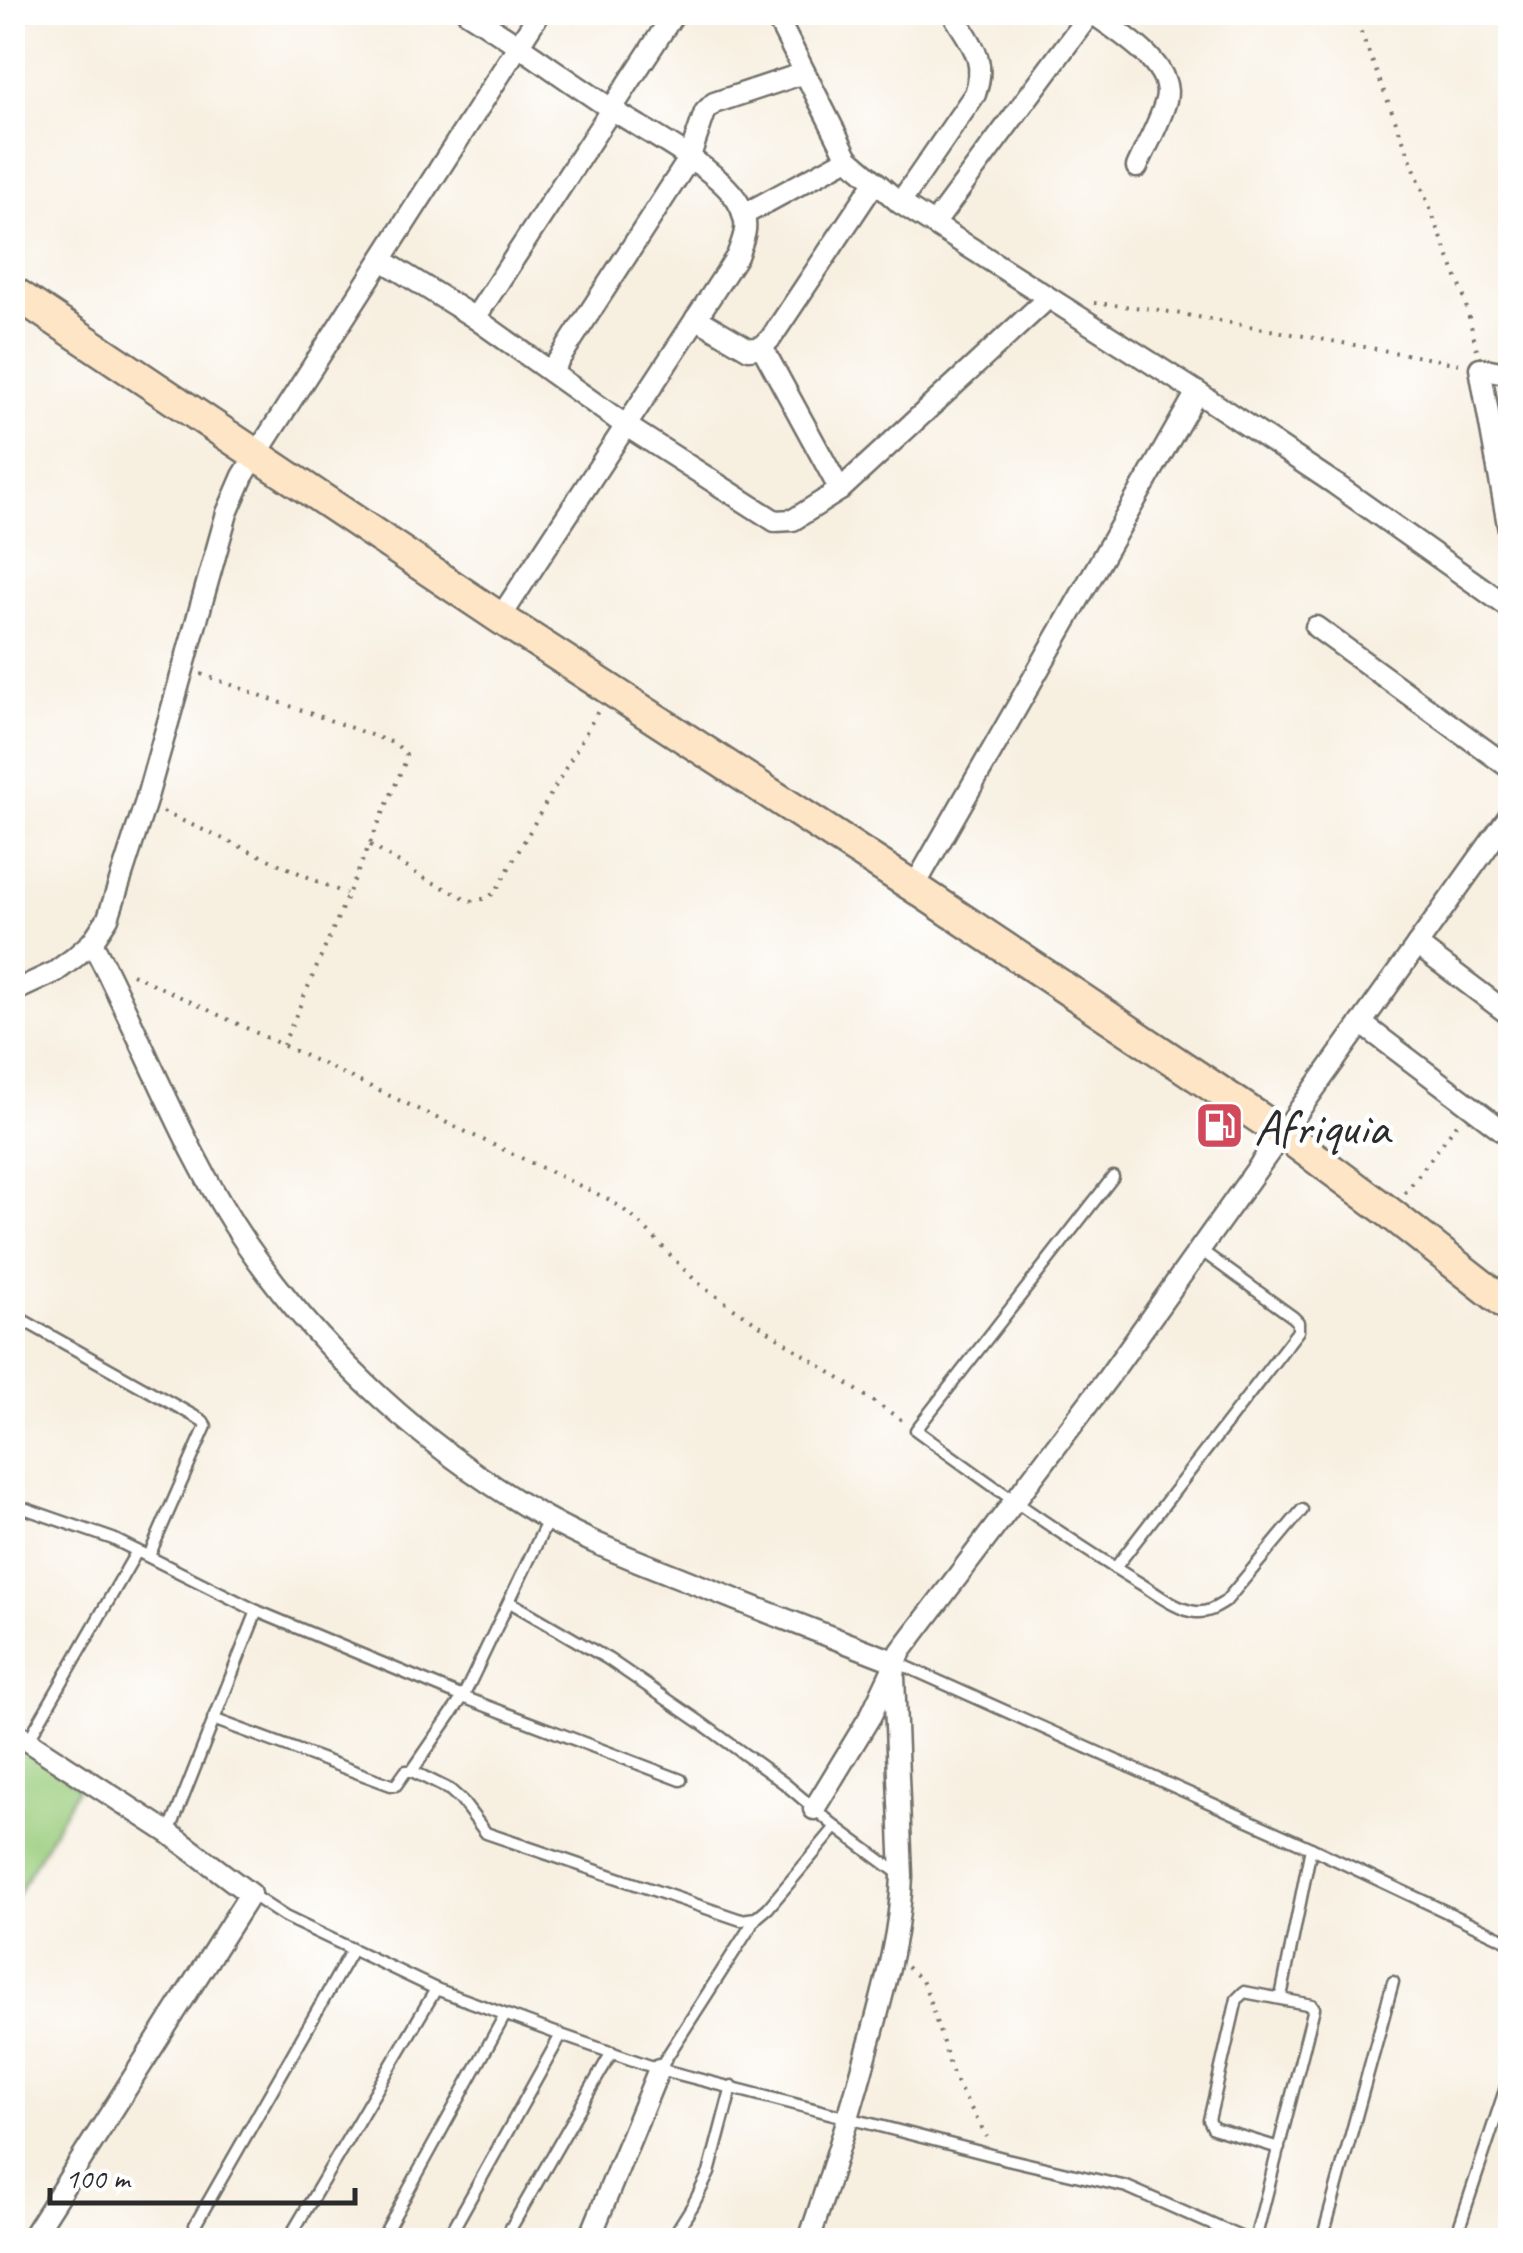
<svg xmlns="http://www.w3.org/2000/svg" width="1523" height="2253" font-family="Caveat,sans-serif">
	<rect width="100%" height="100%" fill="#fff"/>
	<filter id="ink" filterUnits="userSpaceOnUse"><feTurbulence type="fractalNoise" baseFrequency=".01" numOctaves="2"/><feDisplacementMap in="SourceGraphic" scale="20" xChannelSelector="R" yChannelSelector="G"/><feConvolveMatrix kernelMatrix="1 2 1 2 8 2 1 2 1" color-interpolation-filters="sRGB"/></filter>
	<filter id="wash" filterUnits="userSpaceOnUse"><feTurbulence type="fractalNoise" baseFrequency=".0048" numOctaves="4" result="noise"/><feDisplacementMap in="SourceGraphic" scale="40" xChannelSelector="R" yChannelSelector="G"/><feGaussianBlur stdDeviation="2.25" result="paint"/><feColorMatrix in="noise" values="0 0 0 0 0 0 0 0 0 0 0 0 0 0 0 0 0 1.4 0 .05"/><feComposite in="paint" operator="in"/></filter>
	<g filter="url(#wash)">
		<rect width="100%" height="100%" fill="#f7efe0"/>
		<!-- green -->
		<polygon fill="#9acc7c" stroke="#627c54" stroke-width="2.5" points="13,1737 78,1787 13,1903"/>
	</g>
	<g filter="url(#ink)">
		<g fill="none" stroke-linecap="round" stroke-linejoin="round">
			<defs>
				<g id="lane">
					<path d="M1113 1177 916 1430C989 1484 1063 1537 1141 1584 1157 1594 1177 1610 1196 1612 1208 1613 1215 1608 1225 1602L1302 1510"/>
					<polyline points="12,1314 203,1421 206,1426 149,1556"/>
					<polyline points="12,1504 113,1539 257,1611 463,1697 681,1780"/>
					<polyline points="1115,1568 1298,1331 1298,1322 1293,1317 1199,1249"/>
					<polyline points="510,1602 608,1659 700,1722 784,1783 836,1827 902,1876"/>
					<polyline points="896,1662 1311,1848 1281,1997"/>
					<polyline points="213,1719 391,1785 396,1785 406,1771 412,1771 463,1697 548,1520"/>
					<polyline points="28,1741 137,1551"/>
					<polyline points="412,1771 450,1790 461,1800 486,1833 741,1920 756,1918 768,1908 836,1827"/>
					<polyline points="169,1833 257,1611"/>
					<polyline points="1311,1848 1510,1942"/>
					<polyline points="250,1894 285,1917 436,1989 561,2035 659,2069 1007,2159 1127,2187 1247,2240"/>
					<polyline points="659,2069 756,1918"/>
					<polyline points="195,2225 352,1950"/>
					<polyline points="288,2240 436,1989"/>
					<polyline points="381,2240 505,2015"/>
					<polyline points="447,2240 561,2035"/>
					<polyline points="504,2240 612,2052"/>
					<polyline points="671,2240 693,2205 709,2173 732,2086"/>
					<polyline points="1255,2240 1314,2008 1312,2005 1244,1992 1237,1999 1209,2120 1213,2128 1279,2148"/>
					<polyline points="1322,2240 1393,1982"/>
					<polyline points="1455,2240 1510,2075"/>
				</g>
				<g id="street">
					<path d="M467 12C517 43 564 78 613 110 646 132 724 171 740 206 750 226 744 237 737 256L500 618"/>
					<polyline points="774,12 848,158 900,203 1197,392 1335,484 1510,608"/>
					<path d="M1091 12C1116 31 1175 64 1166 100 1160 123 1146 146 1137 167"/>
					<path d="M900 203 975 94C988 58 970 43 952 12"/>
					<polyline points="743,215 848,158"/>
					<polyline points="934,224 1091,12"/>
					<polyline points="382,260 475,318 625,425 775,521 793,520 840,490 1048,298"/>
					<polyline points="475,318 675,12"/>
					<polyline points="696,318 749,349 762,347 771,338 875,182"/>
					<polyline points="762,347 840,490"/>
					<polyline points="551,372 689,159 705,112 714,103 804,73"/>
					<polyline points="1510,374 1480,368 1510,536"/>
					<polyline points="1316,627 1510,768"/>
					<polyline points="914,887 1197,392"/>
					<path d="M92 942C145 1043 183 1151 247 1245 324 1356 429 1452 546 1518 592 1544 643 1563 691 1582 759 1609 828 1636 896 1662L871 1715 814 1809"/>
					<polyline points="1417,945 1510,1015"/>
					<polyline points="12,992 55,972 74,958 92,942 108,918 145,804 227,513 243,476 256,455 540,12"/>
					<polyline points="1361,1023 1510,1136"/>
					<polyline points="12,1731 169,1833 250,1894 30,2240"/>
					<polyline points="589,2240 659,2069"/>
					<path d="M809 2240C832 2172 853 2104 872 2034 886 1982 900 1931 902 1876L894 1676 896 1662 901 1651 1107 1379 1510 815"/>
				</g>
				<polyline id="secondary" points="12,291 500,618 914,887 1282,1133 1390,1213 1510,1307"/>
			</defs>
			<!-- lane casing -->
			<use href="#lane" stroke="#72706a" stroke-width="15"/>
			<!-- street casing -->
			<use href="#street" stroke="#72706a" stroke-width="25"/>
			<!-- secondary casing -->
			<use href="#secondary" stroke="#72706a" stroke-width="35"/>
			<!-- path -->
			<g stroke="#72706a" stroke-width="4" stroke-dasharray="2.5 8" stroke-linecap="butt">
				<polyline points="1353,12 1463,293 1477,350"/>
				<polyline points="1094,303 1153,309 1460,364"/>
				<polyline points="201,674 396,744 406,755 406,760 283,1045"/>
				<polyline points="163,812 346,894"/>
				<polyline points="370,845 424,878 471,901 488,898 496,891 598,711"/>
				<path d="M132 974 608 1199C647 1222 672 1263 707 1290L906 1423"/>
				<polyline points="1405,1193 1459,1121"/>
				<polyline points="907,1967 922,1981 926,1989 954,2078 987,2137"/>
			</g>
			<!-- lane -->
			<use href="#lane" stroke="#fff" stroke-width="10"/>
			<!-- street -->
			<use href="#street" stroke="#fff" stroke-width="20"/>
			<!-- secondary -->
			<use href="#secondary" stroke="#fee5c5" stroke-width="30"/>
		</g>
	</g>
	<!-- icons -->
	<defs>
		<symbol id="fuel-square" viewBox="-11 -11 22 22"><rect x="-9" y="-9" width="18" height="18" rx="4" fill="#d1495b" stroke="#fff"/><path d="M-5.5-6h7V0h2V4h1.3V-2.5L3-4.5l.8-.8L6-3V5H2.5V1h-1V6h-7ZM-4.2-4.7v3.2H.2V-4.7Z" fill="#fff"/></symbol>
	</defs>
	<g fill-rule="evenodd">
		<use href="#fuel-square" x="1192" y="1098" width="55" height="55"/>
	</g>
	<g text-anchor="middle" stroke-width="9" stroke-linejoin="round" paint-order="stroke">
		<!-- poi labels -->
		<g font-size="50" fill="#2b2b2b" stroke="#fff" text-anchor="start">
			<text x="1254" y="1144">Afriquia</text>
		</g>
	</g>
	<!-- margin -->
	<rect width="1523" height="2253" fill="none" stroke="#fff" stroke-width="50"/>
	<!-- scale -->
	<path d="M50 2188v15h305v-15" fill="none" stroke="#2b2b2b" stroke-width="5"/>
	<text x="65" y="2188" font-size="30" fill="#2b2b2b" stroke="#ffffff" stroke-width="8" paint-order="stroke">100 m</text>
</svg>
